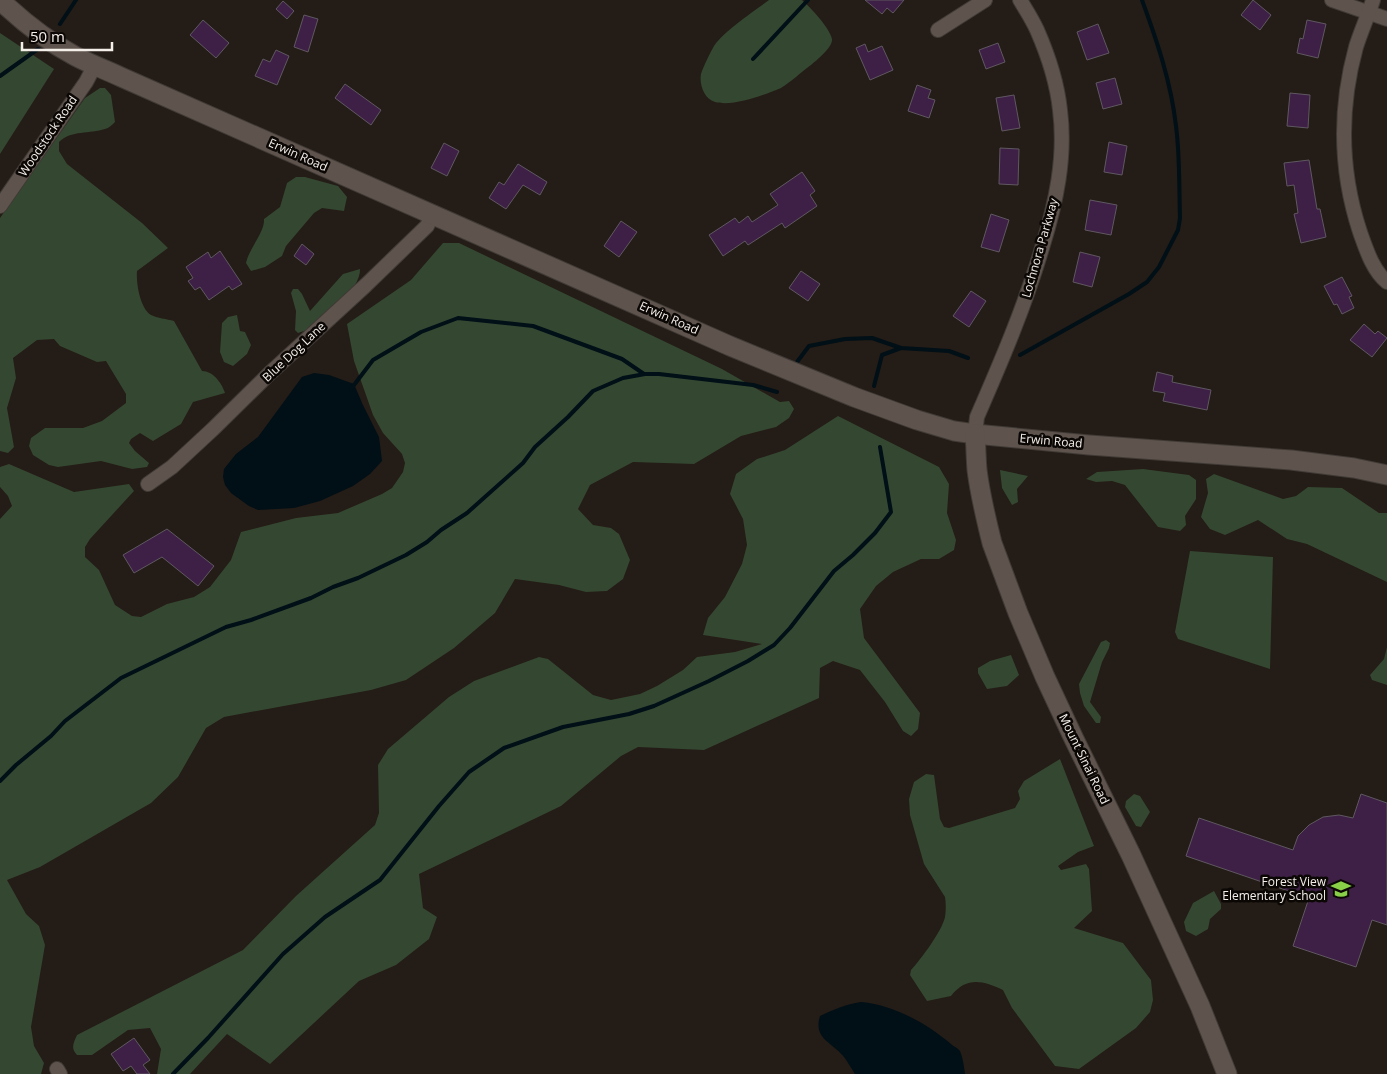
<svg xmlns="http://www.w3.org/2000/svg" width="1387" height="1074" font-family="'Open Sans',sans-serif">
	<rect width="100%" height="100%" fill="#241c16"/>
	<!-- green -->
	<g fill="#344731">
		<path d="M769 0H802C810 7 830 28 832 39 833 47 817 60 811 65 801 72 791 82 781 88 764 95 733 107 715 102 704 99 699 84 701 74 703 67 710 53 714 46 725 30 753 12 769 0Z"/>
		<polygon points="0,33 54,69 0,154"/>
		<path d="M100 88H105L111 95 115 122C112 125 109 128 105 129 90 134 71 130 59 142V151L67 164 142 223 168 248 137 271C136 283 140 308 151 315 157 318 167 319 174 321L202 371C213 371 222 383 225 393L193 402 181 424 153 441 140 433 131 439 129 443 135 451 149 463 147 467 132 469 101 461 58 467 49 465 33 455 29 446 31 438 45 428H83L102 421 126 403V394L106 361 97 362 60 346 54 339 37 340 13 358 16 378 7 408 14 447 8 453 0 451V218L85 98Z"/>
		<path d="M296 177H305L338 186 347 197 344 211 322 208 314 213 286 246 282 256 265 267 251 271 246 263C249 248 265 232 264 219L280 207 287 183Z"/>
		<polygon points="443,243 459,243 722,369 780,402 789,401 794,409 789,418 776,427 741,436 694,464 633,462 590,485 578,509 593,525 611,528 619,534 630,560 623,579 607,591 586,592 559,585 515,579 495,613 454,648 406,680 371,690 224,717 206,728 178,777 151,803 40,867 7,880 26,914 39,926 45,945 31,1027 34,1046 44,1063 41,1074 0,1074 0,519 12,506 8,496 0,487 0,467 9,464 74,492 129,484 134,491 90,539 85,547 85,557 99,570 115,605 132,616 141,617 167,604 194,597 210,587 231,560 241,532 296,518 338,513 382,494 392,488 403,472 405,463 402,454 383,433 373,415 354,361 347,324 411,280"/>
		<path d="M360 269C361 289 327 316 312 327 308 330 303 331 298 333L295 330 296 311 291 293 293 289H298L302 294 310 311 343 274Z"/>
		<polygon points="237,315 240,331 245,332 251,345 247,354 233,366 224,362 220,352 222,323 228,317"/>
		<path d="M838 416 939 467 949 484 947 513 956 540 954 550 939 559H921L893 572 876 586 860 609 864 638 920 713 918 729 911 736 903 731 885 702 860 670 833 661 820 668 819 698 704 750 638 747 621 756 561 806 419 874 423 908 437 917 429 939 396 965 359 981 270 1064 227 1034 190 1074H157L161 1049 150 1028 128 1030 92 1055H77C70 1048 74 1042 77 1035L243 950 296 896 375 825 379 813 378 765 388 749 449 697 474 681 539 657 548 659 593 695 611 700 640 694 657 686 683 670 697 657 735 652 762 644 703 635 708 618 725 597 742 564 747 545 743 519 730 494 736 474 757 459 785 450Z"/>
		<polygon points="1143,469 1189,475 1196,480 1196,499 1185,516 1186,525 1180,531 1158,527 1125,485 1112,481 1096,482 1086,479 1097,472"/>
		<polygon points="1000,470 1028,476 1017,489 1018,502 1012,505 1002,488"/>
		<polygon points="1214,474 1283,499 1296,496 1308,487 1342,488 1379,513 1387,513 1387,582 1307,544 1287,539 1258,520 1225,535 1210,529 1201,517 1208,493 1206,479"/>
		<polygon points="1190,551 1273,557 1270,669 1178,639 1175,632"/>
		<polygon points="1106,640 1110,643 1109,648 1102,662 1090,702 1101,717 1100,723 1096,723 1084,706 1080,693 1079,684 1101,642"/>
		<polygon points="1387,647 1387,685 1372,680 1370,675 1384,659"/>
		<polygon points="1011,655 1019,675 1007,686 987,689 978,673 978,668 990,661"/>
		<path d="M1060 759 1094 846 1078 852 1058 866 1061 870 1086 864 1089 869 1092 911 1074 928 1123 943 1151 980 1153 1000 1150 1012 1136 1028 1079 1069 1055 1066 1012 1008 1003 990C983 981 967 976 951 996L927 1001 910 975 911 970C921 959 942 931 945 917 946 910 946 903 945 897L924 864 910 815 909 799 914 782 926 774 934 775 940 819 944 827 949 828 1015 808 1020 799 1018 791 1024 781Z"/>
		<polygon points="1134,794 1140,796 1150,812 1141,827 1136,826 1125,807 1126,801"/>
		<polygon points="1214,891 1221,904 1221,909 1210,919 1208,929 1196,936 1186,931 1184,922 1193,903"/>
	</g>
	<!-- water -->
	<g fill="#010f17">
		<polygon points="314,373 329,375 354,384 362,403 379,437 382,461 370,474 353,486 320,501 294,508 258,510 249,506 231,493 225,485 223,477 224,469 236,454 258,437 302,377"/>
		<path d="M861 1002C894 1005 926 1023 951 1044 954 1047 958 1048 960 1051 963 1058 964 1067 965 1074H855C851 1068 848 1062 844 1057 832 1042 813 1039 820 1016 833 1010 846 1004 861 1002Z"/>
	</g>
	<g fill="none" stroke-linecap="round" stroke-linejoin="round">
		<!-- stream -->
		<g stroke="#010f17" stroke-width="4">
			<polyline points="60,24 76,0"/>
			<polyline points="753,59 808,0"/>
			<polyline points="0,76 38,49"/>
			<path d="M1020 355 1129 294 1147 282 1159 267 1178 230 1180 218C1179 187 1180 156 1176 126 1171 82 1157 41 1142 0"/>
			<polyline points="797,362 809,346 845,339 872,338 901,348 949,351 968,358"/>
			<polyline points="874,386 882,355 901,348"/>
			<polyline points="351,389 373,360 421,332 458,318 533,326 622,359 644,374"/>
			<polyline points="0,781 16,765 51,736 65,721 121,678 226,627 251,620 311,598 333,587 358,578 406,555 427,542 441,530 467,513 523,463 535,447 568,417 593,391 623,378 645,374 659,374 753,385 777,392"/>
			<polyline points="173,1074 208,1038 283,954 325,917 380,880 439,806 469,772 504,748 563,727 629,714 654,706 709,681 748,661 774,645 790,628 834,571 853,555 875,533 891,512 880,447"/>
		</g>
	</g>
	<!-- building -->
	<g fill="#3e2046" stroke="#5f5861">
		<polygon points="865,0 904,0 893,13 887,8 882,14"/>
		<polygon points="1253,0 1271,15 1260,30 1241,15"/>
		<polygon points="283,1 294,11 287,19 276,9"/>
		<polygon points="304,15 318,19 308,52 294,47"/>
		<polygon points="203,20 229,43 216,58 190,35"/>
		<polygon points="1307,20 1326,24 1318,58 1297,53 1300,38 1303,39"/>
		<polygon points="1098,24 1109,53 1087,60 1077,32"/>
		<polygon points="998,43 1005,62 986,69 979,50"/>
		<polygon points="865,44 868,52 882,46 893,70 870,80 856,48"/>
		<polygon points="276,50 289,56 277,85 255,76 263,59 270,62"/>
		<polygon points="1115,78 1122,104 1103,109 1096,83"/>
		<polygon points="345,84 381,110 371,125 335,98"/>
		<polygon points="917,85 931,90 928,98 935,100 929,118 908,111"/>
		<polygon points="1290,93 1310,95 1308,128 1287,126"/>
		<polygon points="1014,95 1020,128 1002,131 996,98"/>
		<polygon points="1109,142 1127,146 1122,175 1104,172"/>
		<polygon points="444,143 459,151 447,176 431,168"/>
		<polygon points="1000,148 1019,149 1018,185 999,184"/>
		<polygon points="1309,160 1317,209 1320,209 1326,237 1301,243 1294,214 1298,213 1294,185 1287,186 1284,163"/>
		<polygon points="518,164 547,182 540,195 523,185 506,209 489,198 499,182 504,185"/>
		<polygon points="802,172 815,191 810,195 817,206 785,228 782,223 748,245 745,241 723,256 709,235 735,218 739,223 748,216 752,222 778,205 770,194"/>
		<polygon points="1090,200 1117,205 1111,235 1085,230"/>
		<polygon points="991,214 1009,220 999,252 981,247"/>
		<polygon points="621,221 637,232 619,257 604,246"/>
		<polygon points="302,244 314,254 306,265 294,256"/>
		<polygon points="220,251 242,284 232,290 229,286 209,300 200,287 195,290 188,281 193,278 186,267 208,252 211,258"/>
		<polygon points="1080,252 1100,257 1092,287 1073,282"/>
		<polygon points="801,271 820,284 808,301 789,288"/>
		<polygon points="1342,277 1352,296 1349,297 1354,308 1342,314 1337,304 1334,305 1324,286"/>
		<polygon points="971,291 986,301 969,327 953,316"/>
		<polygon points="1364,324 1375,334 1378,331 1387,338 1372,357 1350,340"/>
		<polygon points="1157,372 1173,376 1172,382 1211,390 1207,410 1163,401 1165,393 1153,391"/>
		<polygon points="167,529 214,566 198,586 162,557 134,573 123,555"/>
		<polygon points="1361,794 1387,803 1387,925 1372,920 1356,967 1293,946 1309,898 1186,856 1199,818 1293,850 1298,836 1309,825 1323,817 1339,815 1353,818"/>
		<polygon points="134,1038 150,1060 143,1065 150,1074 137,1074 131,1066 123,1071 111,1054"/>
	</g>
	<g fill="none" stroke-linecap="round" stroke-linejoin="round">
		<defs>
			<g id="street">
				<polyline points="1332,0 1387,19"/>
				<path d="M1373 0C1368 16 1361 31 1356 47 1339 109 1340 171 1360 232 1366 249 1373 271 1387 282"/>
				<polyline points="938,30 985,0"/>
				<polyline points="0,206 86,82 95,65"/>
				<path d="M975 434 977 417C1001 362 1025 306 1042 248 1056 203 1066 157 1060 110 1057 82 1048 55 1037 30 1032 19 1026 10 1020 0"/>
				<polyline points="148,484 172,467 213,429 269,374 366,285 427,226 433,214"/>
				<polyline points="57,1069 60,1074"/>
			</g>
			<g id="secondary">
				<path d="M0 0C23 22 47 41 75 56 90 64 106 70 121 77L730 346 854 397 917 420 954 431 975 434 1089 445 1291 460 1354 468 1387 475"/>
				<path d="M975 434C976 446 976 458 977 470 980 494 986 519 992 543L1018 613 1045 677 1074 739 1131 855 1200 1006 1227 1074"/>
			</g>
		</defs>
		<!-- street casing -->
		<use href="#street" stroke="#403a36" stroke-width="16"/>
		<!-- secondary casing -->
		<use href="#secondary" stroke="#403a36" stroke-width="21"/>
		<!-- street -->
		<use href="#street" stroke="#5e544d" stroke-width="14"/>
		<!-- secondary -->
		<use href="#secondary" stroke="#5e544d" stroke-width="19"/>
	</g>
	<!-- icons -->
	<defs>
		<symbol id="school-bare" viewBox="-9 -9 18 18"><path d="M0-5L7-2L0 1L-7-2ZM-4 1L0 2.5L4 1V4Q0 6-4 4Z" fill="#89cf48" stroke="#0b0705" stroke-width="2.5" paint-order="stroke"/></symbol>
	</defs>
	<g fill-rule="evenodd">
		<use href="#school-bare" x="1327" y="875" width="28" height="28"/>
	</g>
	<g text-anchor="middle" stroke-width="5" stroke-linejoin="round" paint-order="stroke">
		<!-- street labels -->
		<g font-size="12" fill="#f5efea" stroke="#0b0705">
			<text transform="translate(48 136) rotate(-56)" y="4">Woodstock Road</text>
			<text transform="translate(298 155) rotate(24)" y="4">Erwin Road</text>
			<text transform="translate(1040 248) rotate(-74)" y="4">Lochnora Parkway</text>
			<text transform="translate(669 318) rotate(24)" y="4">Erwin Road</text>
			<text transform="translate(294 352) rotate(-43)" y="4">Blue Dog Lane</text>
			<text transform="translate(1051 441) rotate(5)" y="4">Erwin Road</text>
			<text transform="translate(1084 759) rotate(64)" y="4">Mount Sinai Road</text>
		</g>
		<!-- poi labels -->
		<g font-size="12" fill="#f5efea" stroke="#0b0705" text-anchor="end">
			<text x="1326" y="886">Forest View<tspan x="1326" dy="14">Elementary School</tspan></text>
		</g>
	</g>
	<!-- scale -->
	<path d="M22 42v8h90v-8" fill="none" stroke="#f5efea" stroke-width="2.5"/>
	<text x="30" y="42" font-size="15" fill="#f5efea" stroke="#0b0705" stroke-width="4" paint-order="stroke">50 m</text>
</svg>
